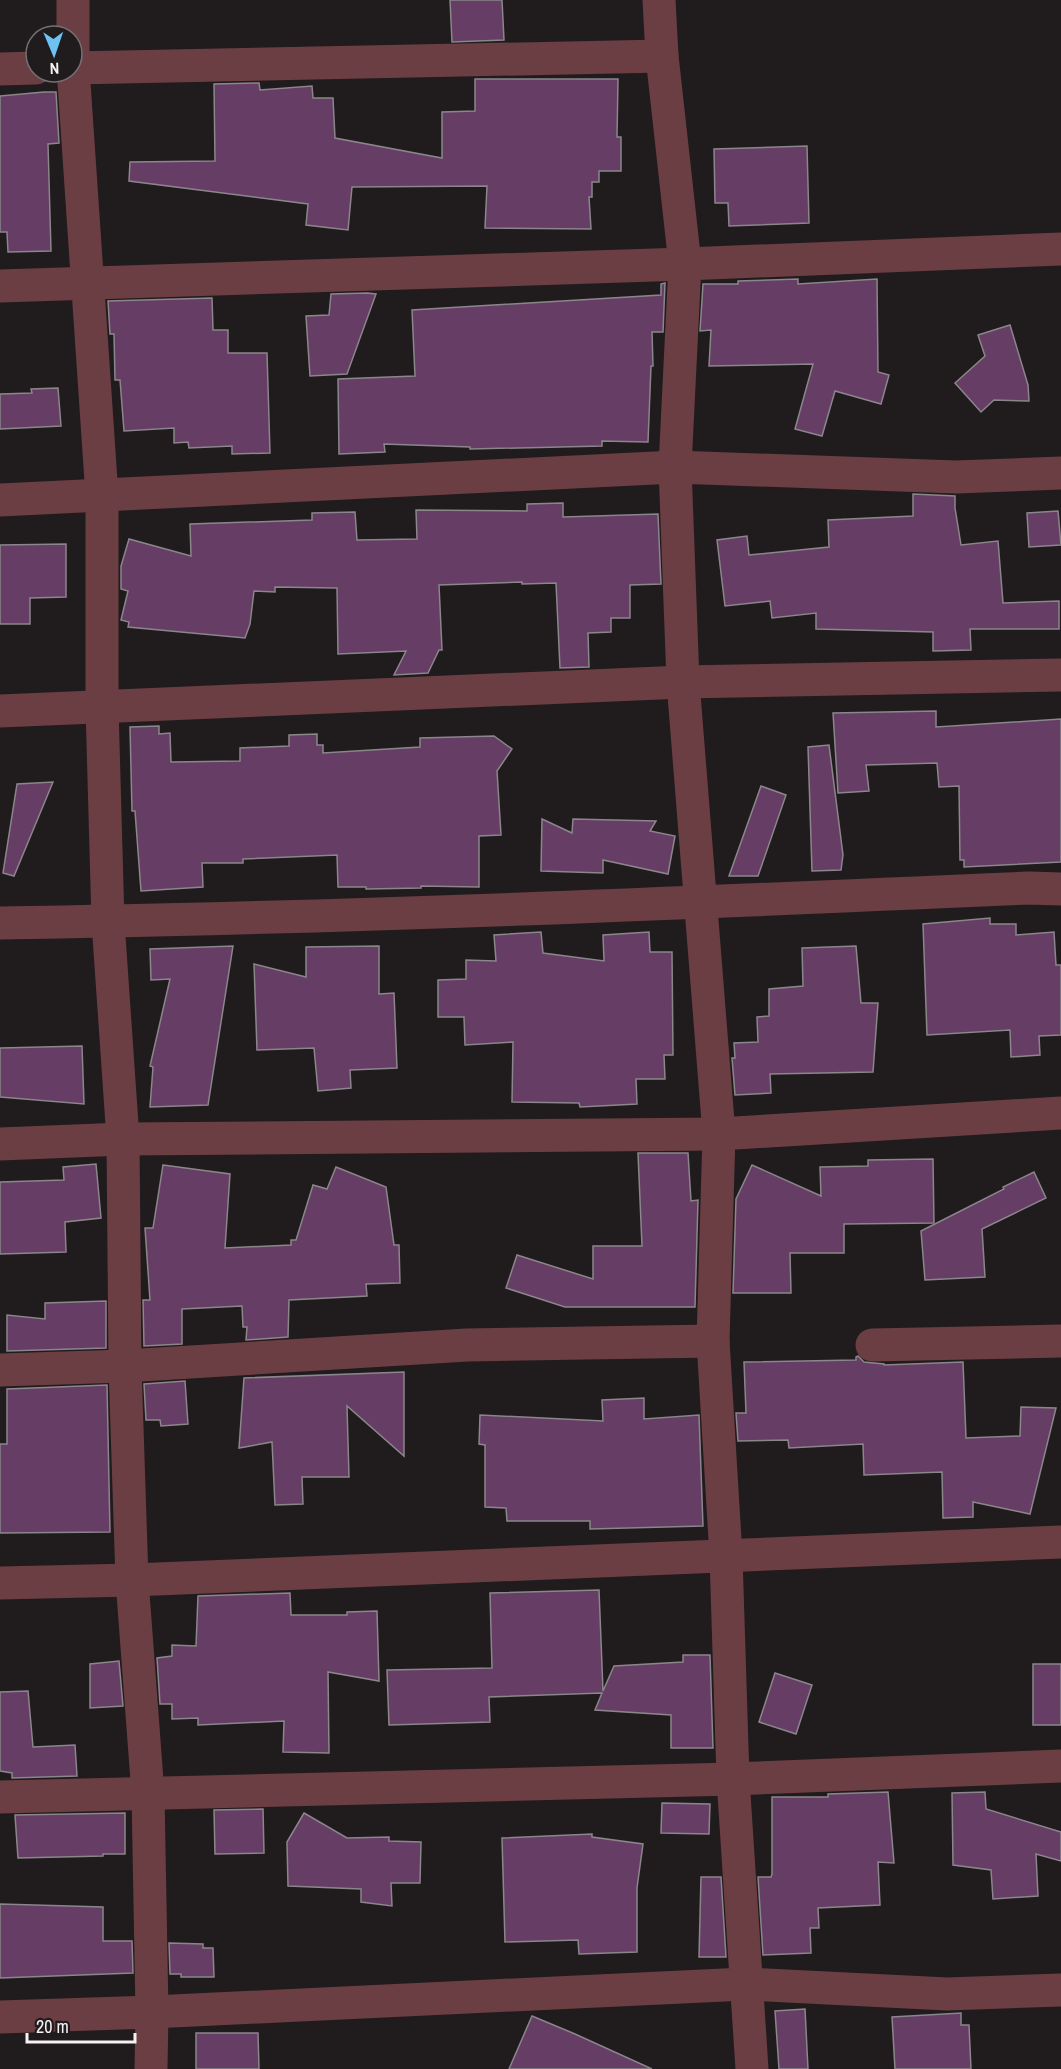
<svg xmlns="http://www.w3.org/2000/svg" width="1061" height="2069" font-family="'Archivo Narrow',sans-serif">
	<rect width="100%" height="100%" fill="#201b1d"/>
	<!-- building -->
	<g fill="#653d65" stroke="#8b868b" stroke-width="1.5">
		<polygon points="450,0 502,0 504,40 452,42"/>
		<polygon points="475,79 618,79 617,137 621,137 621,171 599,171 599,182 592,182 592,197 589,197 591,229 485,228 487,186 352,187 348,230 306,225 308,204 129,181 130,162 215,161 214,84 259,83 260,90 312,86 313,98 333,98 335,138 442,158 442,112 475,111"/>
		<polygon points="44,92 56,92 59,143 48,144 51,251 8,252 7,232 0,232 0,96"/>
		<polygon points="807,146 809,223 729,226 728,203 715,203 714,149"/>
		<polygon points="798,279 798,284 877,279 878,372 889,375 881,404 835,391 822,436 795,429 813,364 709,366 711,330 700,331 703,284 738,284 738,281"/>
		<polygon points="665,283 663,332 652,332 653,366 651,366 648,442 602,441 602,446 470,449 470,447 384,444 385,452 339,454 338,379 415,376 412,310 661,295 661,284"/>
		<polygon points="367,293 376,294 347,374 310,376 306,316 329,315 331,294"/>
		<polygon points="212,298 213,330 228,330 228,353 267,353 270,453 232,454 232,446 189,448 188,442 174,443 174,428 124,431 120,380 115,380 114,334 110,334 108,301"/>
		<polygon points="1010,325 1028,385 1029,401 994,400 981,412 955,383 985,356 978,335"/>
		<polygon points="58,388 61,426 0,429 0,394 32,393 31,389"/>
		<polygon points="913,494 955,496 955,508 961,545 998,541 1003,603 1059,601 1059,629 970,629 971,650 933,651 933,632 816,629 816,613 772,618 770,601 725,606 717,540 747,536 749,555 829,547 828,520 913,516"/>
		<polygon points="563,503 563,517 658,514 661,584 630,585 630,618 611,618 611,632 588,633 589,667 560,668 556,583 522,584 522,582 439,585 442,650 439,650 428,673 394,675 406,651 338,654 337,588 275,587 275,592 254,591 250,624 245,638 128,627 129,622 121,620 128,591 121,589 121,566 129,539 191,556 190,524 312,520 312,513 355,512 357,540 417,539 416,510 527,511 527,504"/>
		<polygon points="1058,511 1061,545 1029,547 1027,513"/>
		<polygon points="66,544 66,597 30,598 30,624 0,624 0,545"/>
		<polygon points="936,711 936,727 1061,719 1061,862 964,867 964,860 960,860 959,786 939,787 937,763 866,765 869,791 838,793 833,713"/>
		<polygon points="159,726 159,734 170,733 171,762 240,761 240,748 289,746 289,735 317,734 317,745 323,745 323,753 420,747 420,738 494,736 512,749 497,771 501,835 479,836 479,887 421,886 421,888 366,889 366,887 338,887 337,855 243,859 243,863 202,863 203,887 141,891 135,811 132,811 130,727"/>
		<polygon points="829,745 843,855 841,870 812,871 808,747"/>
		<polygon points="53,782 14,876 3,873 17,784"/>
		<polygon points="761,786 786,795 758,876 729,876"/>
		<polygon points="542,819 572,833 573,819 656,821 650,831 675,836 668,874 603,860 603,873 541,871"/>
		<polygon points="990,918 990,924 1016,924 1016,935 1054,932 1056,965 1061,965 1061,1035 1039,1036 1040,1055 1011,1057 1010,1030 927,1035 923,924"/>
		<polygon points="541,932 543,953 604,961 603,935 649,932 650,952 672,952 673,1055 664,1055 665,1079 636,1079 637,1104 580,1107 579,1103 512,1102 513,1042 465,1045 464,1017 438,1017 438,980 466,979 466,960 496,961 494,935"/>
		<polygon points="233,946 208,1105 150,1107 153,1067 150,1066 170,979 151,980 150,949"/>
		<polygon points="379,946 379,994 394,993 397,1068 350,1070 351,1088 318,1091 314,1048 257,1050 254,964 306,977 306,947"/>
		<polygon points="856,946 861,1003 878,1003 873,1072 770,1074 771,1093 735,1095 732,1058 735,1058 734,1043 758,1042 757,1017 769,1016 769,989 803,986 802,948"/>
		<polygon points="82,1046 84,1104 0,1097 0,1048"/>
		<polygon points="638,1153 688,1153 691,1201 698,1200 695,1307 565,1307 506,1288 517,1255 593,1279 593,1246 642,1246"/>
		<polygon points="933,1159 934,1223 844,1224 844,1253 790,1253 791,1293 733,1293 736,1199 752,1165 821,1196 820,1167 868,1166 868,1160"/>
		<polygon points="96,1164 101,1218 65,1222 66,1252 0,1254 0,1182 64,1180 63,1167"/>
		<polygon points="163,1165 230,1174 225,1248 291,1245 291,1240 296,1240 313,1185 327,1189 336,1167 386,1187 394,1245 399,1245 400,1283 366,1284 367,1296 289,1300 288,1337 246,1340 247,1327 243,1327 242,1306 182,1309 182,1344 144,1346 143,1300 150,1300 145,1228 153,1228"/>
		<polygon points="1034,1172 1046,1198 982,1229 985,1277 925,1280 921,1231 1004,1189 1003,1187"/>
		<polygon points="106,1301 106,1348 7,1351 7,1315 45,1319 45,1303"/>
		<polygon points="858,1356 864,1362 884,1364 884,1365 963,1362 966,1438 1020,1436 1021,1407 1056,1408 1030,1514 973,1502 973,1517 943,1518 942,1472 864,1475 863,1444 789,1448 788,1440 738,1441 736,1413 746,1413 744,1362 856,1360 856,1357"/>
		<polygon points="404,1372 404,1456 347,1406 349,1477 302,1477 303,1504 275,1505 272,1442 239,1448 244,1378"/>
		<polygon points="185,1381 188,1424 161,1426 160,1420 146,1420 144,1384"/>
		<polygon points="107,1385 110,1532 0,1533 0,1444 7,1444 7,1389"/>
		<polygon points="644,1398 644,1419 699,1415 703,1526 590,1529 590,1521 507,1521 506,1508 485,1507 485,1445 479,1444 480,1415 603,1421 602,1400"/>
		<polygon points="599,1590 603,1691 614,1666 683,1662 683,1655 710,1655 713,1748 671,1748 671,1715 595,1710 602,1693 489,1697 490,1722 389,1725 387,1670 492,1668 490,1593"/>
		<polygon points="290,1593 291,1615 347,1615 347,1612 377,1611 379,1681 328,1672 329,1753 283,1752 284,1721 198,1725 198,1718 172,1719 172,1704 160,1704 157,1658 172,1656 172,1645 196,1646 198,1596"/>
		<polygon points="119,1661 123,1706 90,1708 90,1664"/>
		<rect x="1033" y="1664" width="28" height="61"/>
		<polygon points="775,1673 812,1685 796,1734 759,1722"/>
		<polygon points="28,1691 33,1747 75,1745 77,1776 12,1778 12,1773 0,1771 0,1692"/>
		<polygon points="888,1792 894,1863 878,1862 880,1905 818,1908 819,1928 810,1928 811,1953 763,1955 758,1877 771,1877 772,1874 772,1797 828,1797 828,1794"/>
		<polygon points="985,1792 986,1809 1061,1832 1061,1861 1036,1854 1038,1896 993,1899 991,1870 953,1865 952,1793"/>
		<polygon points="662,1803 710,1804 709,1834 661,1833"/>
		<polygon points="263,1809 264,1853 215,1854 214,1810"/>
		<polygon points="125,1813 125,1854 103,1854 103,1856 18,1858 15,1815"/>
		<polygon points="304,1813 347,1838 389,1837 389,1841 421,1842 420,1883 391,1883 392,1906 361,1902 361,1889 288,1886 287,1842"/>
		<polygon points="592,1834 592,1837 643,1844 637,1888 637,1952 579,1954 578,1940 505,1942 502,1838"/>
		<polygon points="701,1877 721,1877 726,1957 699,1957"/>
		<polygon points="0,1904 103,1907 103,1941 132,1941 133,1973 0,1978"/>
		<polygon points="169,1943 203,1944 203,1948 213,1948 214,1977 181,1977 181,1974 170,1974"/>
		<polygon points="805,2009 808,2069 779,2069 775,2011"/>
		<polygon points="961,2013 961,2025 969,2025 971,2069 895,2069 892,2017"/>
		<polygon points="532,2016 575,2034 652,2069 509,2069"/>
		<polygon points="196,2033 258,2033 259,2069 196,2069"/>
	</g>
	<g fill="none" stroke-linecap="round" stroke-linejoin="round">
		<!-- minor -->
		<g stroke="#6b3e43" stroke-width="33">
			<polyline points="73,0 73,68 102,496 102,707 108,922 123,1139 125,1366 132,1580 148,1794 152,2012 151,2069"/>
			<polyline points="659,0 662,56 685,264 675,467 683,682 719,1134 713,1341 726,1556 733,1779 752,2069"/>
			<polyline points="72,68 662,56"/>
			<polyline points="0,69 36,68"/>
			<polyline points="0,286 685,264 1061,249"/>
			<polyline points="0,500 675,467 956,477 1061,473"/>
			<polyline points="0,711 683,682 1061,675"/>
			<path d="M0 923C343 918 687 903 1029 888L1061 889"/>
			<polyline points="0,1144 123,1139 719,1134 1061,1113"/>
			<polyline points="872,1345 1061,1341"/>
			<polyline points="0,1370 125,1366 467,1345 713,1341"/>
			<polyline points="0,1583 132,1580 1061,1542"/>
			<polyline points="0,1797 733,1779 1061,1766"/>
			<polyline points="0,2017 152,2012 745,1984 947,1994 1061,1990"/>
		</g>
	</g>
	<!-- north arrow -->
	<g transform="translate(54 54) rotate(178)"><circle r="28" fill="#201b1d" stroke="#767173" stroke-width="1.5"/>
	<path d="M0-4.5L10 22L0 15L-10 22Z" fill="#6dc2f3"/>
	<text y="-9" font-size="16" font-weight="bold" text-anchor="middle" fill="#f6f2f4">N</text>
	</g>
	<!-- scale -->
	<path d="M27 2033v9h108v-9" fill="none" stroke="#f6f2f4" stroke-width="3"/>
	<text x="36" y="2033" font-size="18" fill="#f6f2f4" stroke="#201b1d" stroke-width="4.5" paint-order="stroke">20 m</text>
</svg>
